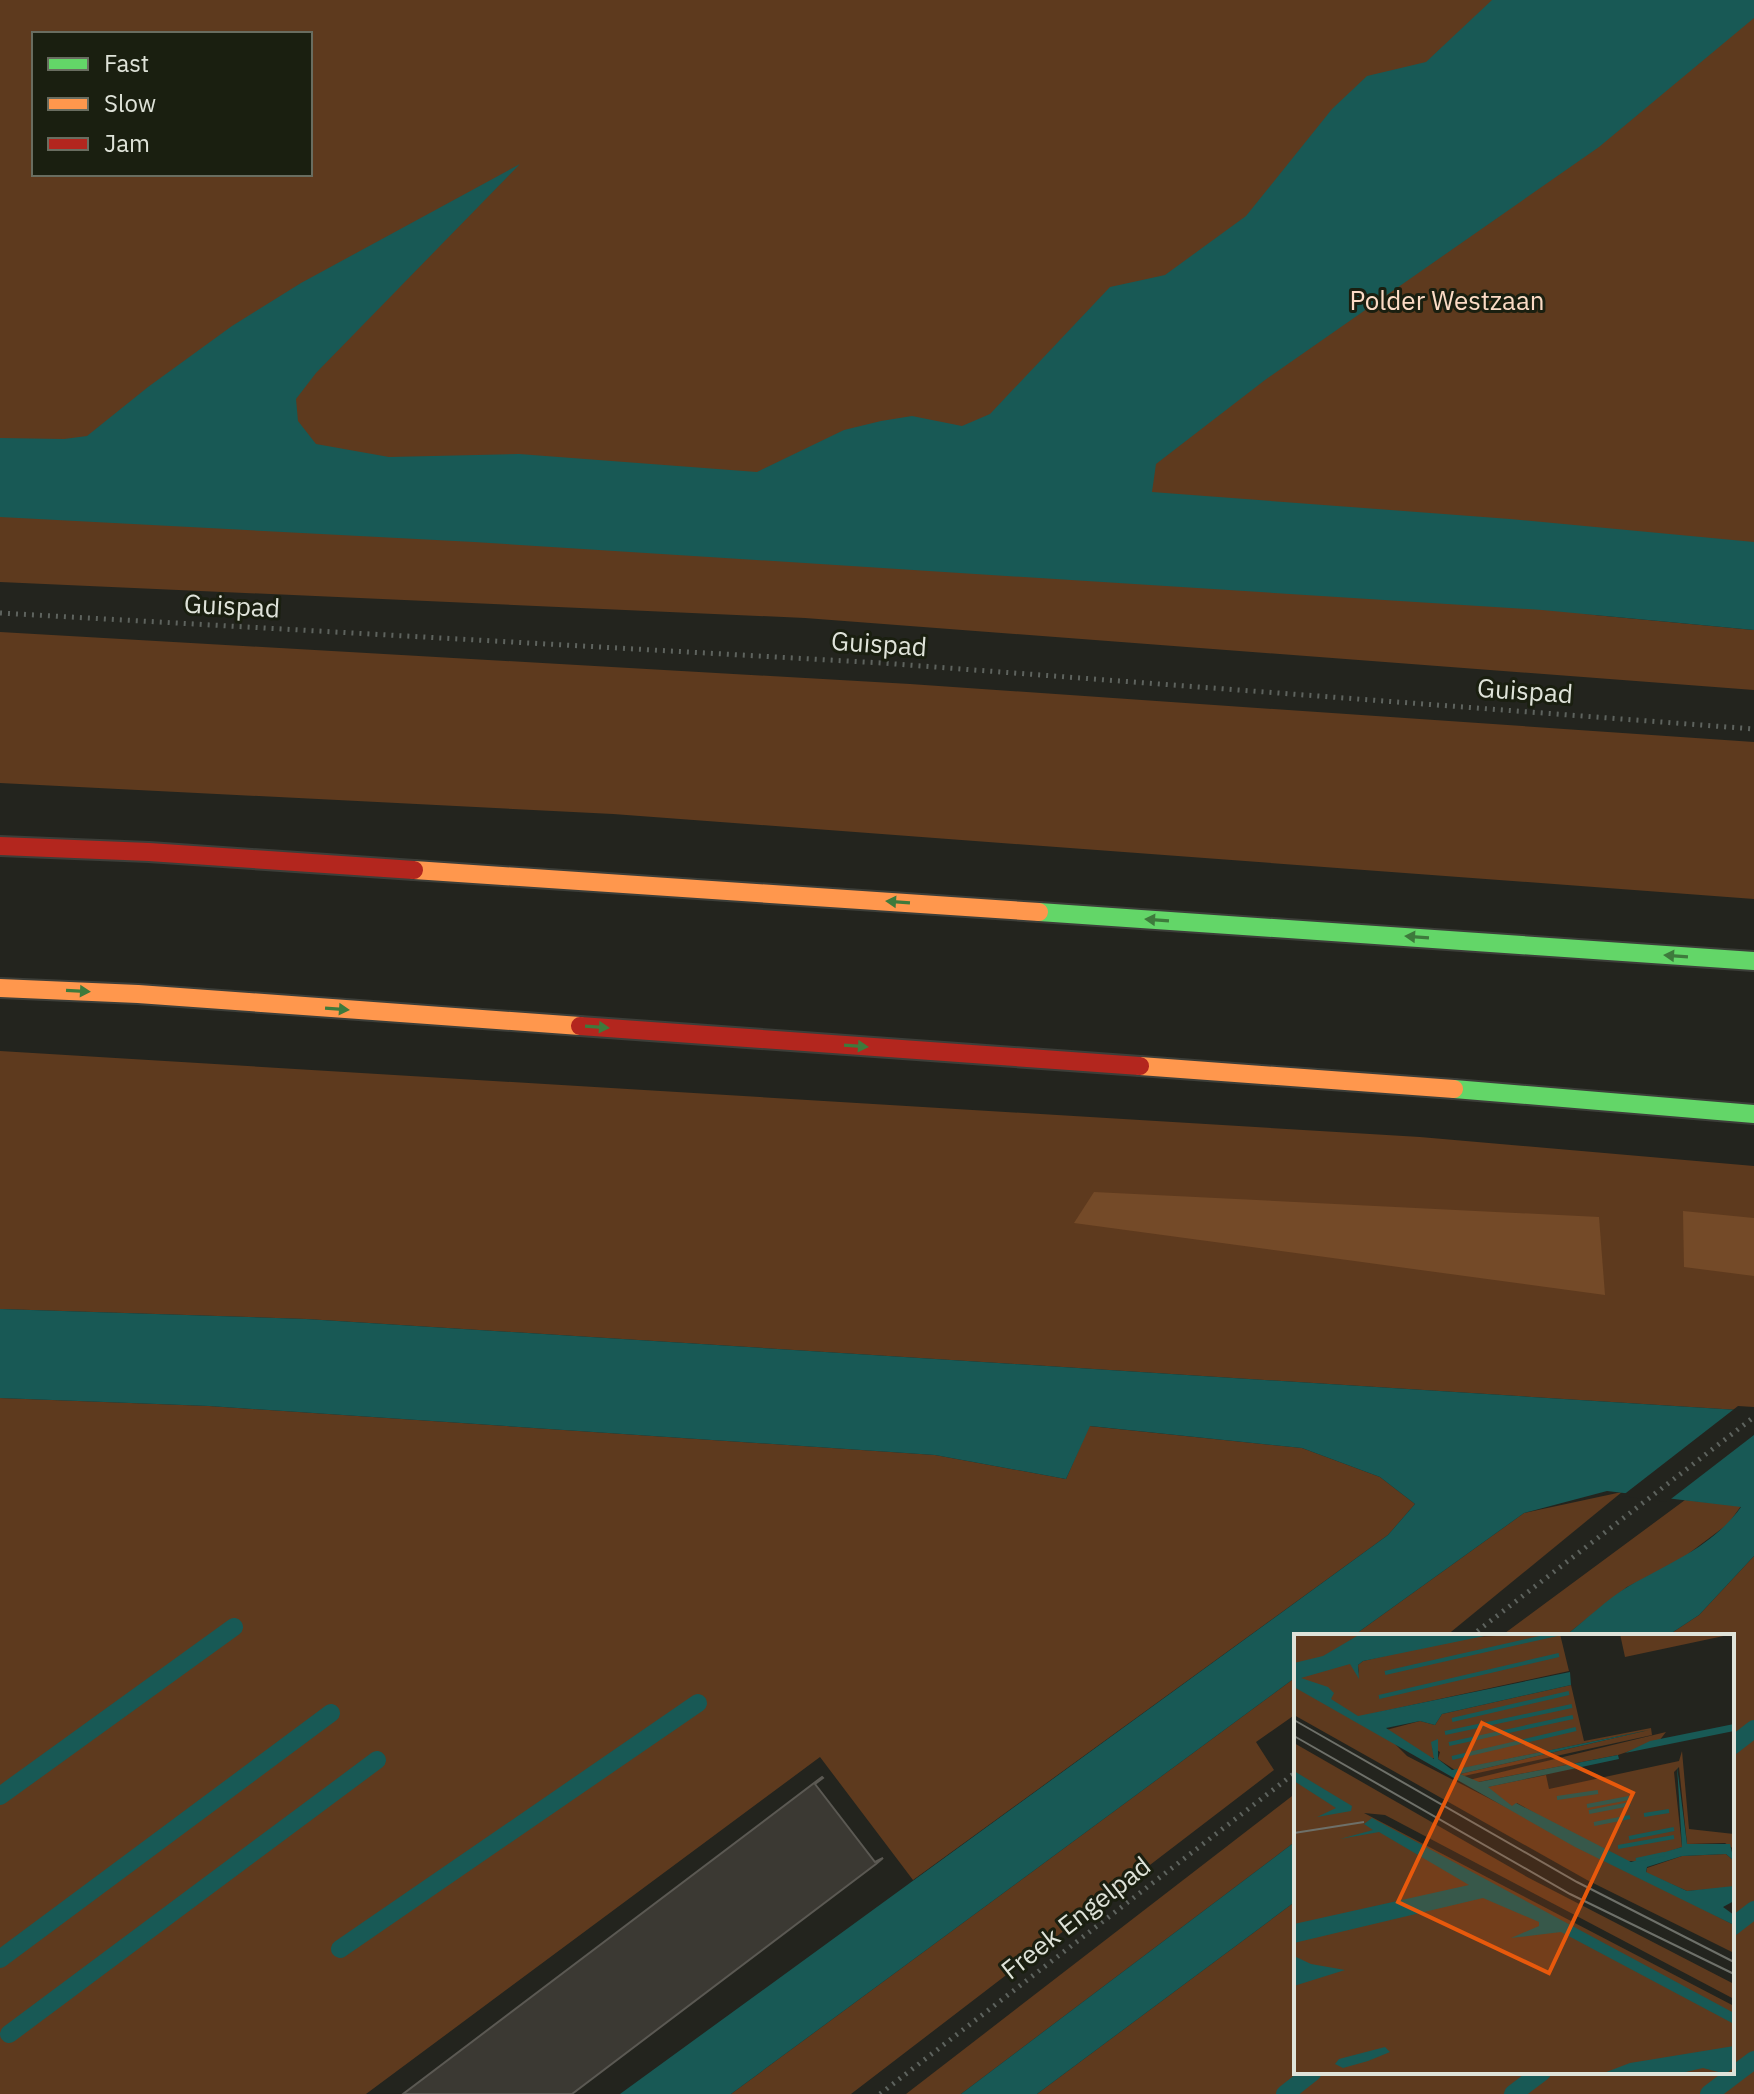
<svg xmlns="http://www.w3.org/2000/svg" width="1754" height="2094" font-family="'IBM Plex Sans',sans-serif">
	<rect width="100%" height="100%" fill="#23241e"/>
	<!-- green -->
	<g fill="#5e3a1e" fill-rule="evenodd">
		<path d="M0 0H1754V626L1584 614 1754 630V690L805 618 0 582ZM34 34H310V174H34Z"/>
		<polygon points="0,632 910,684 1754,742 1754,899 613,814 0,783"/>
		<polygon points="0,1051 1420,1137 1754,1166 1754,1411 306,1319 0,1309"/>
		<polygon points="0,1398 209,1406 935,1455 1066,1479 1089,1426 1302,1448 1380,1477 1415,1504 1388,1535 913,1880 820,1757 366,2094 0,2094"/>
		<polygon points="1622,1492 1446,1636 1353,1636 1524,1513"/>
		<polygon points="1685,1500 1741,1506 1728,1524 1676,1563 1627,1587 1565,1636 1501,1636"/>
		<polygon points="1754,1556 1754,2094 1037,2094 1296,1901 1296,2072 1732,2072 1732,1636 1667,1636 1699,1615"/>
		<polygon points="1296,1677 1296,1714 1256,1742 1274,1770 851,2094 731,2094"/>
		<polygon points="1296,1793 1296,1841 961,2094 906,2094"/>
	</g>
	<!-- forest -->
	<g fill="#744a28">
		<polygon points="1094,1192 1599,1217 1605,1295 1074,1223"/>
		<polygon points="1683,1211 1754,1218 1754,1276 1684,1267"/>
	</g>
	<!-- water -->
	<g fill="#185955">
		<polygon points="1492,0 1754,0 1754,18 1599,147 1265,380 1156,464 1152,492 1510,519 1754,542 1754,630 1542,610 474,542 0,517 0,438 64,439 87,436 148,387 232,326 301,283 520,164 316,373 296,399 298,421 316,444 389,457 519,454 757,472 844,430 881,421 912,416 962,426 990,414 1110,287 1165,275 1246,216 1332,109 1367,76 1426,62"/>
		<path d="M0 1309 306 1319 1754 1411V1556L1699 1615 1667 1636H1565C1586 1620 1607 1599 1629 1586 1671 1562 1712 1547 1741 1507L1607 1491 1524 1513 1353 1636H1296V1677L731 2094H620L1388 1535 1415 1504 1380 1477 1302 1448 1090 1426 1066 1479 935 1455 209 1406 0 1398Z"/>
		<polygon points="1296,1841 1296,1901 1037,2094 961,2094"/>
	</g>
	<!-- pier -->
	<polygon fill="#23241e" points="1738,1406 1754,1407 1754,1435 1667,1502 1622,1496"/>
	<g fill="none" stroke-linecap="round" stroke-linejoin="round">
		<!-- stream -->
		<g stroke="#185955" stroke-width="18">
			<polyline points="1732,1746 1754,1729"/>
			<polyline points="0,1796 234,1627"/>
			<polyline points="1732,1927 1754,1910"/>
			<polyline points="340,1949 698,1703"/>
			<polyline points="0,1959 331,1713"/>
			<polyline points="9,2034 377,1760"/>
			<polyline points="1285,2094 1313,2072"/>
			<polyline points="1513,2094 1542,2072"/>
			<polyline points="1709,2094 1754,2060"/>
		</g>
	</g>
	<!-- building -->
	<polygon fill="#3b3933" stroke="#5b5953" stroke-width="2" points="822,1777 823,1778 815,1784 875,1862 883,1858 876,1864 572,2094 403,2094"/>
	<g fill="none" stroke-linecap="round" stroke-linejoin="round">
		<defs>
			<g id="fast">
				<polyline points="1039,912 1754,961"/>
				<polyline points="1454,1089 1754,1114"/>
			</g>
			<g id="slow">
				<polyline points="414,870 1039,912"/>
				<polyline points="0,988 138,994 580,1026"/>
				<polyline points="1140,1066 1454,1089"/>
			</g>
			<g id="jam">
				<polyline points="0,846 149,852 414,870"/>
				<polyline points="580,1026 1140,1066"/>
			</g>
		</defs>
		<!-- fast casing -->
		<use href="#fast" stroke="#3c3e39" stroke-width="22"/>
		<!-- slow casing -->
		<use href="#slow" stroke="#3c3e39" stroke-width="22"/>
		<!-- jam casing -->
		<use href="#jam" stroke="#3c3e39" stroke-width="22"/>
		<!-- path -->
		<g stroke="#5e635e" stroke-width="5" stroke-dasharray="2 6" stroke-linecap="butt">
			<polyline points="0,613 882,663 1754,729"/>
			<polyline points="1471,1636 1754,1417"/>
			<polyline points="880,2094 1296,1772"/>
		</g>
		<!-- fast -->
		<use href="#fast" stroke="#63d668" stroke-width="18"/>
		<!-- slow -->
		<use href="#slow" stroke="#ff974d" stroke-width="18"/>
		<!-- jam -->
		<use href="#jam" stroke="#b3261e" stroke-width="18"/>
	</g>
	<!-- one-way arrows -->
	<defs><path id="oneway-solid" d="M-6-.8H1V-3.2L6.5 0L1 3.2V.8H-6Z" transform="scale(2)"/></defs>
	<g fill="#3e7a3c">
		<use href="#oneway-solid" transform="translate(898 902) rotate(-176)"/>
		<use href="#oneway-solid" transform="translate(1157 920) rotate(-176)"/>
		<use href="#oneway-solid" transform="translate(1417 937) rotate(-176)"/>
		<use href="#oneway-solid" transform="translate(1676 956) rotate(-176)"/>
		<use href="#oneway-solid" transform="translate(78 991) rotate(3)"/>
		<use href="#oneway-solid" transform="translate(337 1009) rotate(4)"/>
		<use href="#oneway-solid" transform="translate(597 1027) rotate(4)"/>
		<use href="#oneway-solid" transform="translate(856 1046) rotate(4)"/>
	</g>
	<g text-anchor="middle" stroke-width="6" stroke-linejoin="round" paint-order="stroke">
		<!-- park labels -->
		<g font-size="26" fill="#fbdbc5" stroke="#1a1f10">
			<text x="1447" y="310">Polder Westzaan</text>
		</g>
		<!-- street labels -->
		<g font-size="26" fill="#dfe3d9" stroke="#1a1f10">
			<text transform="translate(232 606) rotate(3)" y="9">Guispad</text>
			<text transform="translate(879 644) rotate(4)" y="9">Guispad</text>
			<text transform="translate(1525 691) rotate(4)" y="9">Guispad</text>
			<text transform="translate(1076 1918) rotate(-38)" y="9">Freek Engelpad</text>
		</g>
	</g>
	<!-- overview -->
	<g transform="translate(1294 1634)">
		<rect width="440" height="440" fill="#23241e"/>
		<path d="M0 0H86L56 6 65 41 64 31 69 27 172 3 266 0 275 37 72 81 113 122 440 291V319L293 246 0 81ZM326 0H439L331 23ZM277 51 290 107 357 94 358 101 170 142 166 140 355 96 161 136 144 125 146 118 138 113 141 124H137L92 96 126 87 141 91 148 80ZM372 98 365 107 324 121 184 148 175 146ZM0 109 235 244 440 350V365L91 181 70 179 440 372V440H0ZM388 117 395 195 440 200V215L431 209 393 210 385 133 380 138 388 213 347 227H326L223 169 218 173 193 153 252 141 255 155 385 127ZM432 220 440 227V252L434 254 393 257 352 239 353 234 388 222Z" fill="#5e3a1e"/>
		<path d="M86 0H200L69 27 64 31 65 45 56 30 7 44 34 53 40 59 37 65 64 82 276 38 277 51 148 80 141 91 126 87 92 94 140 125 137 108 144 105V125L158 136 355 96 166 140 185 148 324 121 325 125 194 153 218 172 222 169 337 228 388 213 383 132 393 210H436L440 227 432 220 388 222 353 233 352 238 393 257 440 252V267L429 273 440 281V291L281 213 0 53V29L29 22 63 2ZM440 90V97L331 119 356 107ZM0 137 58 172 57 177 23 183 42 174 0 147ZM78 184 440 379V390L267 298 217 304 245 292V288L189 264 0 309V290L175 251 85 198 46 205 79 196 70 190ZM0 322 17 330 51 336 0 352ZM440 412V433L432 440 409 434 383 440H307L336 429ZM91 413 96 418 74 427 49 434 41 430 45 425Z" fill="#185955"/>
		<path fill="none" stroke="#185955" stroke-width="4" d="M91 39 263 0M85 63 265 21M158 86 275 59M151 99 278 72M155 110 279 83M158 124 282 95M263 164 304 158M293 172 335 164M295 178 336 170M350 181 375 177M300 190 336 183M335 204 380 195M324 213 380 203M342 226 370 220"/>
		<path fill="none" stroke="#6e7069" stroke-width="2" d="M0 86 283 248 440 328M0 102 276 260 440 340M0 199 70 188"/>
		<path fill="#e8590c" fill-opacity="0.15" stroke="#e8590c" stroke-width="4" d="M188 89 339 159 255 339 104 268Z"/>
		<rect width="440" height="440" fill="none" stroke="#dfe3d9" stroke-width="4"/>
	</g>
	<!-- legend -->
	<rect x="32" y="32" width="280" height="144" fill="#1a1f10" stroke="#696d60" stroke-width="2"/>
	<rect x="48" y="58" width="40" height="12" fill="#63d668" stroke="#696d60" stroke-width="2"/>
	<text x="104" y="72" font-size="24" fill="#dfe3d9">Fast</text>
	<rect x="48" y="98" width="40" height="12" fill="#ff974d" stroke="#696d60" stroke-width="2"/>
	<text x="104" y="112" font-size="24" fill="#dfe3d9">Slow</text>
	<rect x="48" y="138" width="40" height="12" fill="#b3261e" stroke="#696d60" stroke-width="2"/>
	<text x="104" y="152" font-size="24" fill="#dfe3d9">Jam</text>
</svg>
